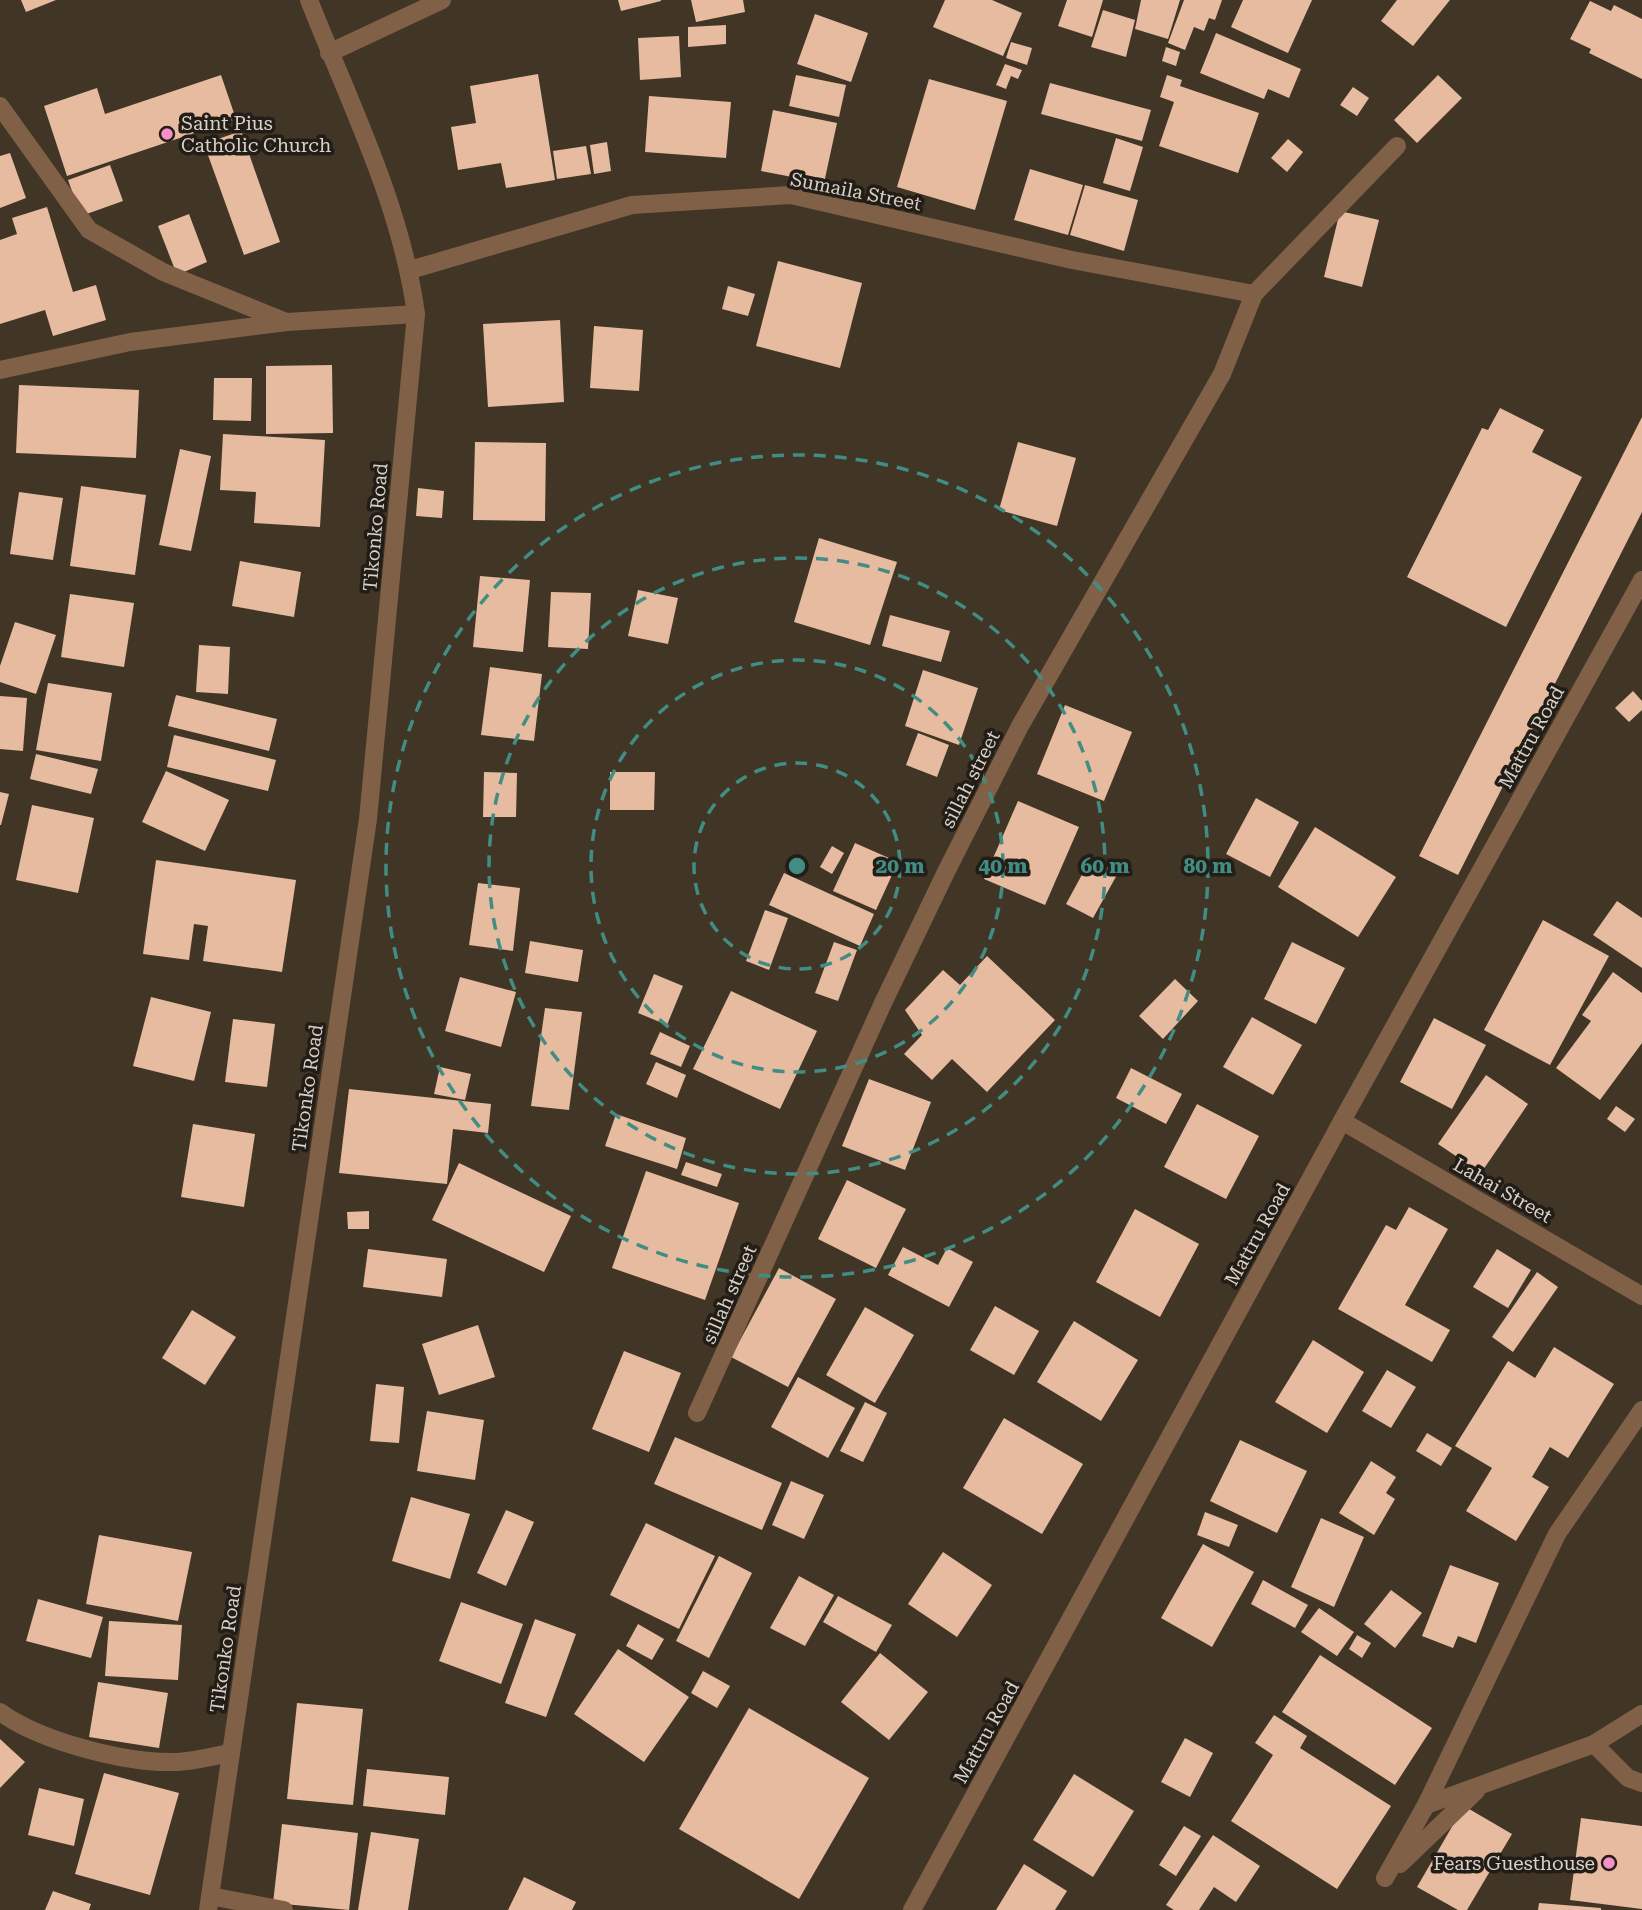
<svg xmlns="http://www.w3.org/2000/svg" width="1642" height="1910" font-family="'Roboto Serif',serif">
	<rect width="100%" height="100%" fill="#413526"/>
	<!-- building -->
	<g fill="#e7bb9f">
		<polygon points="21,0 56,0 26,12"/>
		<polygon points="618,0 661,0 661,1 621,11"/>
		<polygon points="691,0 743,0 745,12 696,22"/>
		<polygon points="945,0 992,0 1022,13 1003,56 933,27"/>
		<polygon points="1067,0 1103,0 1092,37 1058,26"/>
		<polygon points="1141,0 1180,0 1168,39 1135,29"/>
		<polygon points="1184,0 1222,0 1215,20 1209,18 1204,31 1194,27 1185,50 1168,43"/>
		<polygon points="1243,0 1312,0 1288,53 1231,27"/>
		<polygon points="1397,0 1450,0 1413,46 1381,21"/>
		<polygon points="1590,1 1611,11 1614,5 1642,19 1642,79 1589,53 1591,49 1570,39"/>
		<polygon points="1103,10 1135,20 1126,57 1091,47"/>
		<polygon points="815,14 868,33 851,82 797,64"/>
		<polygon points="726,25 726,44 688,47 688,27"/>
		<polygon points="1216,33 1301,69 1289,98 1268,89 1264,99 1200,73"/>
		<polygon points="679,36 681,77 640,80 638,38"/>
		<polygon points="1011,42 1032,48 1027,65 1006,58"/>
		<polygon points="1166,47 1180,52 1176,66 1162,61"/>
		<polygon points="1005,64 1022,70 1018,79 1011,76 1006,89 996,85"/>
		<polygon points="538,74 555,180 506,188 501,163 458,170 451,127 476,123 470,86"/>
		<polygon points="221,75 236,119 67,176 44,106 97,88 105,114"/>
		<polygon points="796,75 846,85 839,117 789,106"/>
		<polygon points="1167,75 1182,80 1180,86 1259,113 1238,173 1159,146 1174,102 1160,97"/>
		<polygon points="1438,75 1462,98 1417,143 1394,120"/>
		<polygon points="929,79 1007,101 975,210 897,187"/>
		<polygon points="1050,83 1151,110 1142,141 1041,114"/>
		<polygon points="1353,87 1369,98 1357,116 1340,105"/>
		<polygon points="649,96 731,102 726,158 645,152"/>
		<polygon points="773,110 837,123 824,183 761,171"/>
		<polygon points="241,131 280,242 244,255 204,144"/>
		<polygon points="1116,138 1143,147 1130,191 1103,183"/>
		<polygon points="1288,139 1303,152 1287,172 1271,158"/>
		<polygon points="607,142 611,171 594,174 590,145"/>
		<polygon points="586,146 591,174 557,179 553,151"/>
		<polygon points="10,153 26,198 0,208 0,156"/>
		<polygon points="110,165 123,201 81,216 68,180"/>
		<polygon points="1030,169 1083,185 1068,235 1014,220"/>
		<polygon points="1085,185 1138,200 1124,251 1070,235"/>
		<polygon points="47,207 73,292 96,285 106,320 53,336 45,310 0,324 0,240 17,234 12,218"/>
		<polygon points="1340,211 1379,220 1362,287 1324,277"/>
		<polygon points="189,214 207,262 177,275 158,226"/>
		<polygon points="778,261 862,283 840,368 756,346"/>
		<polygon points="728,286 755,294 748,316 722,309"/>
		<polygon points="560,320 564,402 488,407 483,324"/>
		<polygon points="594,326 643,330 639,391 590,388"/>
		<polygon points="332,365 333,433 266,434 266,366"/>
		<polygon points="214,378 252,378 251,421 213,420"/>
		<polygon points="19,385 139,390 136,458 16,453"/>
		<polygon points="1500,408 1544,430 1532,452 1582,477 1506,627 1407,577 1482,428 1488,430"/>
		<polygon points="1642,417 1642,512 1458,875 1419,856"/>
		<polygon points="223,434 325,440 320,527 254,523 256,492 220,490"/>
		<polygon points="475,442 546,443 545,521 473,520"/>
		<polygon points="1018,442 1076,458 1057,526 999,510"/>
		<polygon points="180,449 211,456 191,551 159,545"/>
		<polygon points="81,486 146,495 135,575 70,566"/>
		<polygon points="418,488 444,491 442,518 416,516"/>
		<polygon points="19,492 63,498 53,560 10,554"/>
		<polygon points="819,538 897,562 870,645 794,622"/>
		<polygon points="240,561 301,572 294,617 232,606"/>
		<polygon points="480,576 530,580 523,652 473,647"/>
		<polygon points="638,590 678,598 668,644 628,636"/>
		<polygon points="551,592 591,593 588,649 548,647"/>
		<polygon points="70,594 134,603 124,667 61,657"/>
		<polygon points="890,615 950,631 941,662 882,646"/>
		<polygon points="15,622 56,635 36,694 0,682 0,666"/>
		<polygon points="199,645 230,647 228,694 196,692"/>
		<polygon points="490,667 542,674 534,741 481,735"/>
		<polygon points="923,670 978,688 959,745 905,726"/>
		<polygon points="48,683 112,693 101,761 36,750"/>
		<polygon points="1633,691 1642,701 1642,710 1629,722 1615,708"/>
		<polygon points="176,695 277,719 269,751 168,726"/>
		<polygon points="0,696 27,698 23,751 0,749"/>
		<polygon points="1065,705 1132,732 1104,801 1037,774"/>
		<polygon points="918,733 949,745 937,777 906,765"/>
		<polygon points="174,735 276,760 268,791 167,767"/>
		<polygon points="36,754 98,769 91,794 30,779"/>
		<polygon points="166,771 229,800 205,851 142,822"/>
		<polygon points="484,772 517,773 516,817 483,817"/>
		<polygon points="610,772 655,772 654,810 610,810"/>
		<polygon points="0,792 9,794 1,825 0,825"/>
		<polygon points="1256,798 1299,822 1270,877 1226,854"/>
		<polygon points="1018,801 1079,827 1045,905 984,879"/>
		<polygon points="32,805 94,818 78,893 16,880"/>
		<polygon points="1315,827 1396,877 1358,937 1278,887"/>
		<polygon points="855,843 898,862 876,910 833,891"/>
		<polygon points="832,846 844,853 832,874 820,867"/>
		<polygon points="1091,858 1118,873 1093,918 1066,904"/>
		<polygon points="156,860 296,880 282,972 203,961 208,926 194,924 189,960 143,954"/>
		<polygon points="784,873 874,914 860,946 769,905"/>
		<polygon points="478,883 520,888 513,951 469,945"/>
		<polygon points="1617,901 1642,918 1642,968 1593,935"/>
		<polygon points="765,910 788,918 769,970 746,961"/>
		<polygon points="1543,920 1609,956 1550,1065 1484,1030"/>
		<polygon points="530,941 583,950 578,982 525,973"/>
		<polygon points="834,942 857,950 838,1001 815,993"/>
		<polygon points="1292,942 1345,968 1316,1024 1264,999"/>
		<polygon points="987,956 1055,1020 987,1092 952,1059 932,1080 904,1054 922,1035 905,1010 943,970 960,985"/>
		<polygon points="1613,972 1642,993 1642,1043 1600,1100 1556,1068 1591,1021 1582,1015"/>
		<polygon points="654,974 683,986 667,1025 638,1013"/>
		<polygon points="460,977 516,992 501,1047 445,1031"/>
		<polygon points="1175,979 1198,1001 1163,1039 1139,1016"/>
		<polygon points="731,991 817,1031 780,1109 693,1069"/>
		<polygon points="151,997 211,1012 194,1081 133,1066"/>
		<polygon points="545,1008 582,1012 569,1110 531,1106"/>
		<polygon points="1252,1017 1302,1045 1273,1095 1223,1067"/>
		<polygon points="1434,1018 1486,1045 1452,1109 1400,1082"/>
		<polygon points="233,1019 275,1024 267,1087 225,1082"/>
		<polygon points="660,1032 690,1046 681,1067 650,1054"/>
		<polygon points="656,1062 686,1075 677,1098 646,1084"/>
		<polygon points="440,1067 471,1074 465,1100 434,1094"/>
		<polygon points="1131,1068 1182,1094 1166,1124 1116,1098"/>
		<polygon points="1486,1075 1528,1104 1481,1173 1438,1144"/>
		<polygon points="869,1079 931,1102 905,1170 842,1146"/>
		<polygon points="349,1089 491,1104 488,1133 453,1129 447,1184 339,1173"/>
		<polygon points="1197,1104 1259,1136 1226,1199 1164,1167"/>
		<polygon points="1616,1106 1635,1119 1625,1132 1607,1119"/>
		<polygon points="616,1114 686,1138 677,1169 605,1146"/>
		<polygon points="193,1124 255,1134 244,1207 181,1197"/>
		<polygon points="686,1162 722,1174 717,1187 681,1175"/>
		<polygon points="459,1163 571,1216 544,1272 432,1220"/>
		<polygon points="646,1171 739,1203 705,1300 612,1268"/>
		<polygon points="847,1180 906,1209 876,1268 818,1239"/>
		<polygon points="1409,1207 1448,1229 1405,1305 1450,1330 1432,1362 1338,1309 1386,1225 1396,1230"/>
		<polygon points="1135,1209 1199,1244 1160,1317 1096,1282"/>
		<polygon points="369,1211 369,1229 348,1229 347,1212"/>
		<polygon points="903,1247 938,1265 947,1248 973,1262 949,1307 888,1275"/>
		<polygon points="368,1249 447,1259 442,1297 363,1287"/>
		<polygon points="1497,1249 1531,1270 1508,1308 1473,1287"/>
		<polygon points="779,1268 836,1299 788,1387 731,1357"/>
		<polygon points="1537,1272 1558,1287 1513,1352 1492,1337"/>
		<polygon points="995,1306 1039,1331 1014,1375 970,1350"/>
		<polygon points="865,1307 914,1335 875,1403 826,1375"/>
		<polygon points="192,1310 236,1337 205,1385 162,1358"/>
		<polygon points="1074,1321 1138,1360 1101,1421 1037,1382"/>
		<polygon points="478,1325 495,1377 439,1395 422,1344"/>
		<polygon points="1313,1340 1364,1372 1327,1433 1275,1402"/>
		<polygon points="1554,1347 1614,1384 1568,1458 1550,1447 1532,1477 1549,1487 1516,1541 1466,1511 1492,1468 1455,1446 1508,1361 1535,1378"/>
		<polygon points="624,1351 681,1373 649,1452 592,1429"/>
		<polygon points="1387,1370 1416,1387 1391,1428 1362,1411"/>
		<polygon points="798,1377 855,1408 828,1458 771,1427"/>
		<polygon points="376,1384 404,1387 399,1443 370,1441"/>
		<polygon points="865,1402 887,1413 863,1462 840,1451"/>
		<polygon points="427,1411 484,1420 475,1480 417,1471"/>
		<polygon points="1004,1418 1083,1464 1042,1534 963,1488"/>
		<polygon points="1427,1433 1452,1448 1441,1466 1416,1451"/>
		<polygon points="675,1437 782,1483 762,1530 654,1484"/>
		<polygon points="1240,1440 1307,1471 1277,1533 1210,1501"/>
		<polygon points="1371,1461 1396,1477 1386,1493 1395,1499 1374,1535 1339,1513"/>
		<polygon points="791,1481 824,1495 804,1539 772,1525"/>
		<polygon points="411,1497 470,1514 450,1579 392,1561"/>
		<polygon points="506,1510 534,1522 506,1586 477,1573"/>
		<polygon points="1205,1512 1238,1525 1229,1547 1197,1535"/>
		<polygon points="1321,1518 1364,1537 1334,1607 1291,1587"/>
		<polygon points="646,1523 715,1556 679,1629 610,1595"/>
		<polygon points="99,1535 192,1552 178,1621 86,1604"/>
		<polygon points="1203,1544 1254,1572 1212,1647 1161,1618"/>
		<polygon points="943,1552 992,1585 957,1637 908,1604"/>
		<polygon points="719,1556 752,1573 709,1658 676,1641"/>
		<polygon points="1450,1565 1499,1583 1476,1643 1458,1636 1453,1648 1422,1636"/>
		<polygon points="799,1576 834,1595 805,1646 770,1628"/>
		<polygon points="1263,1580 1308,1605 1295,1628 1251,1604"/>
		<polygon points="1391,1590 1422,1613 1395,1648 1364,1624"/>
		<polygon points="838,1596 892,1625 876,1652 823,1622"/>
		<polygon points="38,1599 103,1617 91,1658 26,1641"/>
		<polygon points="461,1602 523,1624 501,1684 439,1661"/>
		<polygon points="1319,1608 1354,1632 1337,1656 1301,1632"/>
		<polygon points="535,1619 576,1634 546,1717 505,1703"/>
		<polygon points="109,1621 182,1625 178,1680 105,1676"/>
		<polygon points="638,1624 664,1639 652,1660 626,1646"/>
		<polygon points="1357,1635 1371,1643 1362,1658 1349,1649"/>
		<polygon points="618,1649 689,1697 644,1762 574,1714"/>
		<polygon points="880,1653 928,1692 889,1740 841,1702"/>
		<polygon points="1320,1655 1432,1728 1395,1785 1282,1712"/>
		<polygon points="703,1671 730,1686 717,1708 691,1693"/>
		<polygon points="98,1682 168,1693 159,1748 89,1737"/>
		<polygon points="297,1703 363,1709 353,1805 287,1799"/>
		<polygon points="749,1708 869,1778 799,1899 679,1829"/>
		<polygon points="1274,1715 1307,1736 1300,1748 1391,1806 1337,1889 1231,1821 1273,1755 1255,1743"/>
		<polygon points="1185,1738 1213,1753 1190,1797 1161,1782"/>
		<polygon points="0,1739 25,1762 0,1788"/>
		<polygon points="367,1769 449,1777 445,1815 363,1806"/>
		<polygon points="104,1773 179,1793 150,1895 75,1874"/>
		<polygon points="1074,1774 1134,1811 1093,1877 1033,1840"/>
		<polygon points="39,1788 84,1799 74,1846 28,1835"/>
		<polygon points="1464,1806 1512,1834 1467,1910 1458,1910 1417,1887"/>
		<polygon points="1581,1818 1642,1826 1642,1909 1570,1900"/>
		<polygon points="282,1824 358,1833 349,1910 273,1903"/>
		<polygon points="1184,1826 1201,1836 1176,1876 1159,1865"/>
		<polygon points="371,1832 419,1839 408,1910 358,1910"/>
		<polygon points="1213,1835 1260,1866 1236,1902 1214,1887 1199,1910 1174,1910 1166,1905"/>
		<polygon points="1024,1864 1067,1891 1055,1910 996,1910"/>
		<polygon points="524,1877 576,1902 572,1910 508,1910"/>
		<polygon points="53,1891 91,1904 89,1910 45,1910"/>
		<polygon points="1539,1903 1601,1908 1601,1910 1538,1910"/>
	</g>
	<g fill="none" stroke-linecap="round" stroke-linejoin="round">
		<!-- minor -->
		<g stroke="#816048" stroke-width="18">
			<polyline points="329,53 442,0"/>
			<polyline points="0,106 89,230 163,272 284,321"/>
			<polyline points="410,270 632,205 791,195 1072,260 1254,294"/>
			<polyline points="0,370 130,342 287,322 416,314"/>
			<polyline points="1342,1121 1642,1296"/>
			<polyline points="697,1413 883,1003 947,870 1020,726 1222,374 1254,294 1397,146"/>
			<path d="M0 1712C40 1741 124 1763 173 1762 192 1762 212 1756 231 1753"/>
			<polyline points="1594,1744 1628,1778 1642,1783"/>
			<polyline points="1426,1805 1594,1744 1642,1714"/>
			<polyline points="1400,1864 1476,1791"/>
			<polyline points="1385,1878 1426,1805 1557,1534 1642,1410"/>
			<polyline points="210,1896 284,1910"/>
			<path d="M208 1910 368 819 416 314C401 204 349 102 309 0"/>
			<polyline points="912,1910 1342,1121 1642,580"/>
		</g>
	</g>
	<!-- distance rings -->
	<g fill="none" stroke="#418d84" stroke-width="3.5" stroke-dasharray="12 9">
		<circle cx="797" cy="866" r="103"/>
		<circle cx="797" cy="866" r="206"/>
		<circle cx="797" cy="866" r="308"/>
		<circle cx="797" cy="866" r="411"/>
	</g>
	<!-- markers -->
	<g fill="#f98fca" stroke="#231d17" stroke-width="2.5">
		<circle cx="167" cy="134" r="7"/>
		<circle cx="1609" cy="1863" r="7"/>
	</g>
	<g text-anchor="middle" stroke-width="7" stroke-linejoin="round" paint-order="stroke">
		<!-- poi labels -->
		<g font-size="19" fill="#d8d1c8" stroke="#231d17" text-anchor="start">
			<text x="181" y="130">Saint Pius<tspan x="181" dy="22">Catholic Church</tspan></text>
			<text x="1595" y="1870" text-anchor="end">Fears Guesthouse</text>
		</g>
		<!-- street labels -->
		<g font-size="19" fill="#d8d1c8" stroke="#231d17">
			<text transform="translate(856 191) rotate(11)" y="7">Sumaila Street</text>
			<text transform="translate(375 527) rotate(-85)" y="7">Tikonko Road</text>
			<text transform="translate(1531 737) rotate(-61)" y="7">Mattru Road</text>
			<text transform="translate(970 779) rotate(-63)" y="7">sillah street</text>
			<text transform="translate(307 1088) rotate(-82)" y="7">Tikonko Road</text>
			<text transform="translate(1503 1190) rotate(30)" y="7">Lahai Street</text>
			<text transform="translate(1257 1234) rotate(-61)" y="7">Mattru Road</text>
			<text transform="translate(729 1294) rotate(-66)" y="7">sillah street</text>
			<text transform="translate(225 1649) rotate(-82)" y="7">Tikonko Road</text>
			<text transform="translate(986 1732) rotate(-61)" y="7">Mattru Road</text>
		</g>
	</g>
	<circle cx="797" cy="866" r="10" fill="#418d84" stroke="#231d17" stroke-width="3.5"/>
	<g font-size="21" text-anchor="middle" font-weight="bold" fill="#418d84" stroke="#231d17" stroke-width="7" stroke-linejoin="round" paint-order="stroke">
		<text x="900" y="873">20 m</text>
		<text x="1003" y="873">40 m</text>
		<text x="1105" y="873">60 m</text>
		<text x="1208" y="873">80 m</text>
	</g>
</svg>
